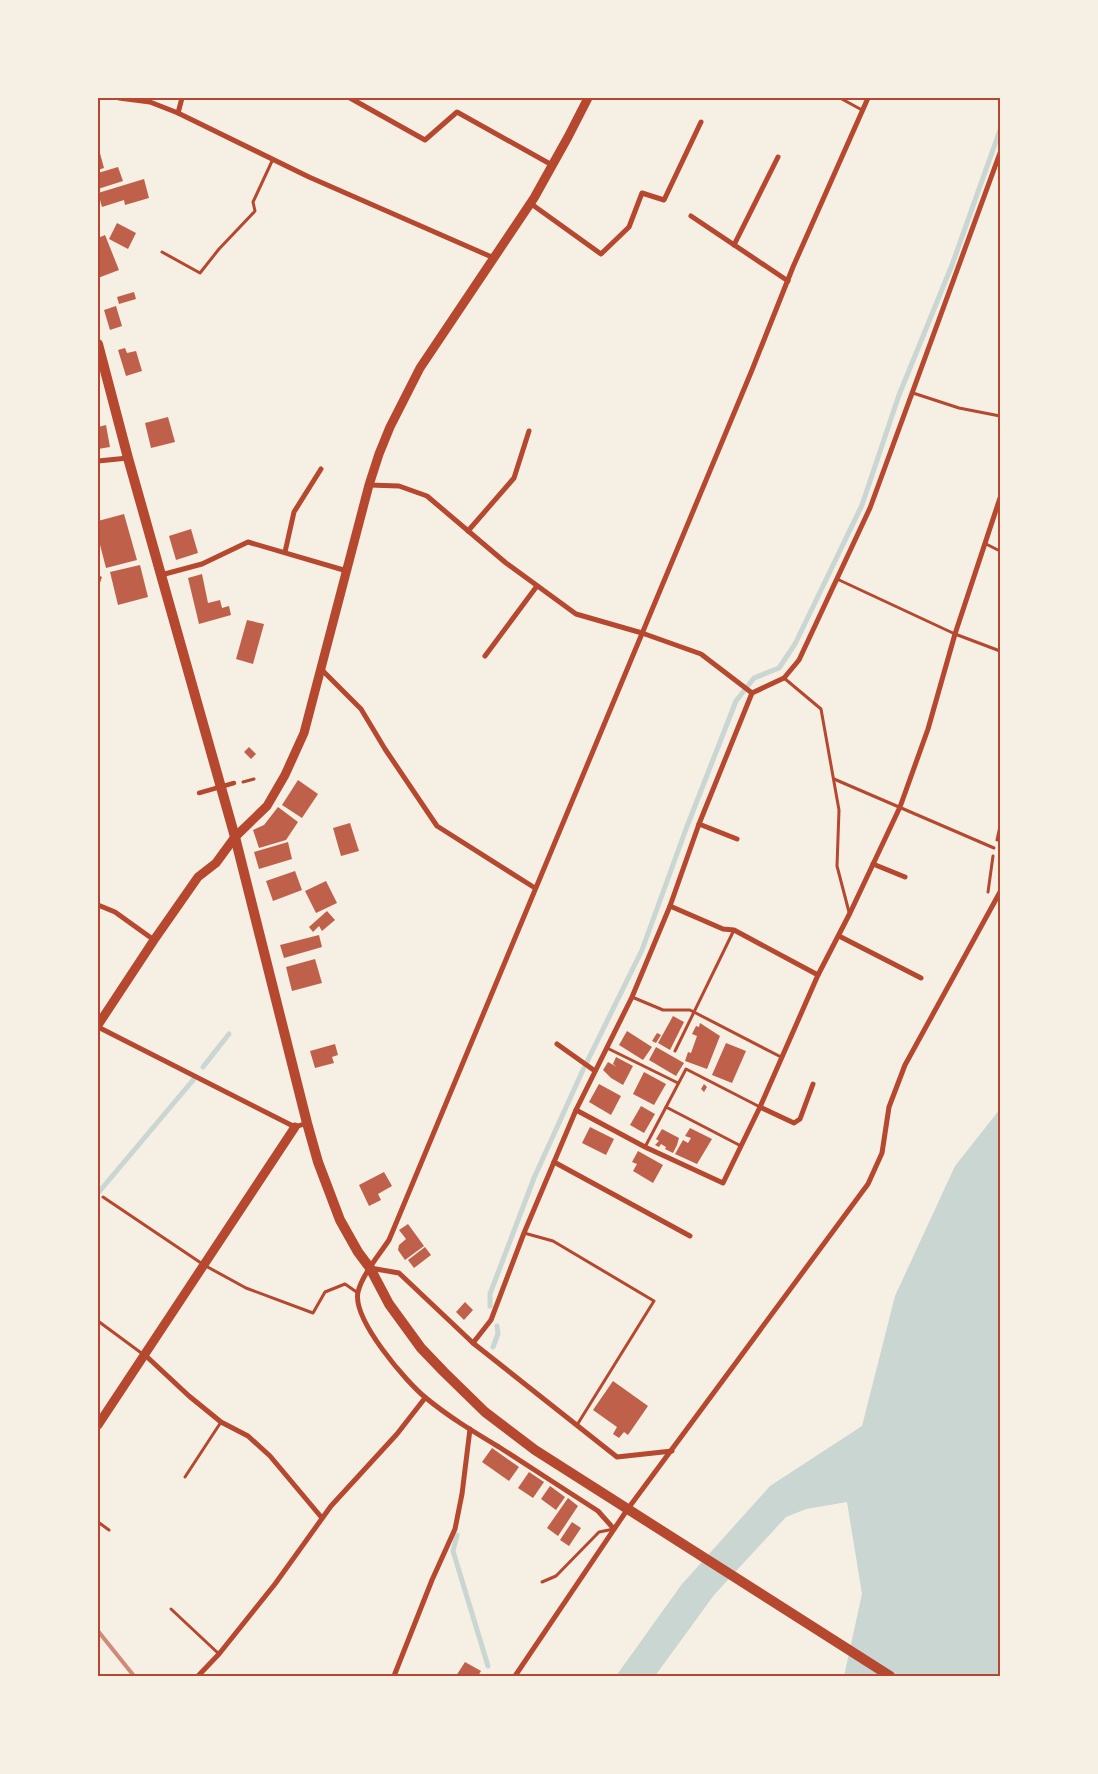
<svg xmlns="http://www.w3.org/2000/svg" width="1098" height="1774" font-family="'Source Sans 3',sans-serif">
	<rect width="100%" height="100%" fill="#f6efe4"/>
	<!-- water -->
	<polygon fill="#c9d6d2" points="1000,1109 1000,1676 844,1676 862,1594 847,1502 806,1509 786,1517 714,1595 655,1676 616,1676 682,1584 770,1486 862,1426 895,1296 955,1166"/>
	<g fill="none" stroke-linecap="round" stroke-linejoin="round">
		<!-- stream -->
		<g stroke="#c9d6d2" stroke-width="5">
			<polyline points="203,1067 229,1034"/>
			<polyline points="98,1193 194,1079"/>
			<polyline points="490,1306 490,1294 534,1178 582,1072 642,950 686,829 736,701 754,678 779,668 795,644 862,505 899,395 952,265 1000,130"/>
			<polyline points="493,1347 498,1334 497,1326"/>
			<polyline points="457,1535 453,1551 488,1666"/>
		</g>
	</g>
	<!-- building -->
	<g fill="#bf614a">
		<polygon points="98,146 104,168 98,170"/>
		<polygon points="118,167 123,181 98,189 98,173"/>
		<polygon points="144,179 149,198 125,205 124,200 102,207 98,193"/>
		<polygon points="117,223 136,233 128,249 109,239"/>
		<polygon points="105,235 119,270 98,278 98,238"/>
		<polygon points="134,292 136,299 119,304 117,297"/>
		<polygon points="116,306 122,326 110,330 104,310"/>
		<polygon points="125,348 127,353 136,351 142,371 126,376 118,350"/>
		<polygon points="168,417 175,442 151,448 145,423"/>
		<polygon points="106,425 110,447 98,449 98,427"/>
		<polygon points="124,514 137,560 106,568 98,537 98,521"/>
		<polygon points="191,529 198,553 176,560 169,536"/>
		<polygon points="140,565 148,597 118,605 110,572"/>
		<polygon points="202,574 208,603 220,600 222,608 229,606 231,615 199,624 188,578"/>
		<polygon points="98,575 102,577 98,589"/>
		<polygon points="247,620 264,624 253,664 236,659"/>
		<polygon points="249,747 256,754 251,759 244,752"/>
		<polygon points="298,780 318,794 302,818 282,805"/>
		<polygon points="278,807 298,822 286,840 259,848 253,830 264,825"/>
		<polygon points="350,823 359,851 341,856 333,828"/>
		<polygon points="288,842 292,859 259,869 254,852"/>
		<polygon points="295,871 302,890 273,901 266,881"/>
		<polygon points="326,881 337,903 316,913 305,891"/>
		<polygon points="327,911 335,920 322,931 319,926 313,932 309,927"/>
		<polygon points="319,935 322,947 284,958 280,945"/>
		<polygon points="315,959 322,983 292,991 286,967"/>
		<polygon points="673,1016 684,1022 670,1050 658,1043"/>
		<polygon points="700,1023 720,1036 707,1069 685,1061 688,1052 691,1053 697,1036 692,1034 696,1026 699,1027"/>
		<polygon points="627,1031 652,1047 643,1060 619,1045"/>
		<polygon points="657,1033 661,1035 656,1043 652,1041"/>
		<polygon points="726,1043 746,1051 732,1083 712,1075"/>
		<polygon points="335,1044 338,1055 332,1057 334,1063 315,1068 310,1051"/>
		<polygon points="656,1047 684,1063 676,1076 649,1060"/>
		<polygon points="616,1057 633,1066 623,1085 611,1078 603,1070 608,1062 617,1067 613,1064"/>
		<polygon points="644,1072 666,1084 654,1105 633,1094"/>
		<polygon points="599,1084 621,1096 611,1115 589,1102"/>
		<polygon points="704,1084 707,1087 704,1092 701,1089"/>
		<polygon points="641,1106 655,1114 644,1133 630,1125"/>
		<polygon points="590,1127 614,1139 606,1155 582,1143"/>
		<polygon points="690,1128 712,1139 697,1164 675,1154 683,1140 688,1143 691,1138 685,1136"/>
		<polygon points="662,1129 679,1138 677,1145 673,1153 665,1149 666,1147 661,1144 659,1147 655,1145 659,1141 656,1139"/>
		<polygon points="638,1151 663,1165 653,1183 633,1171 637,1164 632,1162"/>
		<polygon points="384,1172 392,1186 378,1194 381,1200 369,1206 359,1185"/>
		<polygon points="408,1224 424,1246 405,1260 398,1250 399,1245 406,1239 399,1230"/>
		<polygon points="425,1247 431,1255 414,1268 408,1260"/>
		<polygon points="465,1302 473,1310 464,1320 456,1312"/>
		<polygon points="613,1381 648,1406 628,1435 624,1432 619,1438 613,1434 617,1427 593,1410"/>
		<polygon points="492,1448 519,1467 509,1481 482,1462"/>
		<polygon points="529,1472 544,1482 533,1498 518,1488"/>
		<polygon points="550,1486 565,1497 556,1510 541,1499"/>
		<polygon points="568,1498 578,1506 558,1536 547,1528"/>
		<polygon points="572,1522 581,1528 569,1546 560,1540"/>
		<polygon points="465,1662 481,1671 478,1676 456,1676"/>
	</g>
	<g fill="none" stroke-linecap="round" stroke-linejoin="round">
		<!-- path -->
		<g stroke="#b5482f" stroke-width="3">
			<polyline points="243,782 254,779"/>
			<polyline points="997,840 1000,826"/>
			<polyline points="988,892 993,856"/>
		</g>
		<!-- service -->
		<g stroke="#b5482f" stroke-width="3">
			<polyline points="840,98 862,110"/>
			<polyline points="162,252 200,273 219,249 255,211 253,202 273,159"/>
			<polyline points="913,393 959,408 1000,416"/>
			<polyline points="986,544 1000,551 1000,556"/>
			<polyline points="837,579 955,634 1000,651"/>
			<polyline points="784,678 821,709 839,810 837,866 849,912"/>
			<polyline points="834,779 994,848"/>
			<polyline points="632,997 663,1010 690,1010 781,1057"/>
			<polyline points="607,1048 678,1083"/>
			<polyline points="675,1051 734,930"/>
			<polyline points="666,1107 741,1146"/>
			<polyline points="645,1147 686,1069 760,1107"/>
			<polyline points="103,1197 204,1265 246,1288 313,1313 325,1292 345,1284 358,1293"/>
			<polyline points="524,1233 553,1241 654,1301 577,1425"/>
			<polyline points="98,1321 144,1355"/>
			<polyline points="185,1477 221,1422"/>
			<polyline points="98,1522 109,1530"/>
			<polyline points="542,1582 556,1576 599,1532 614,1529"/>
			<polyline points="171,1609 219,1654"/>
		</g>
		<!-- pedestrian -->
		<polyline stroke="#b5482f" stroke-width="4.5" points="199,793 234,783"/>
		<!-- minor -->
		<g stroke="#b5482f" stroke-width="5">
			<polyline points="119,98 150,102 178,113 309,177 494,258"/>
			<polyline points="350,98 425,140 457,112 552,165"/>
			<polyline points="178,113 182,98"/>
			<polyline points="530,203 601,254 629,227 642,193 664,200 701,122"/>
			<polyline points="691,216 788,281"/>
			<polyline points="734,245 778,157"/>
			<polyline points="98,461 128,458"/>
			<polyline points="369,485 399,486 427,496 506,563 576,614 642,633 701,654 752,693"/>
			<polyline points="468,531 514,478 529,431"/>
			<polyline points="285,552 294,512 321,469"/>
			<polyline points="161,575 202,564 248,542 347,571"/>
			<polyline points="485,656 537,586"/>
			<polyline points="321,669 361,709 385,749 437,826 535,888"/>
			<polyline points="699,824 737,839"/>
			<polyline points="873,864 905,877"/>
			<polyline points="98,905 115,912 154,940"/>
			<polyline points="670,906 723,929 734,930 818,975"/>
			<polyline points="839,936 921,978"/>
			<polyline points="98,1027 295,1127 307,1123"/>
			<polyline points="557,1044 595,1071"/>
			<polyline points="760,1107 794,1123 800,1119 813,1084"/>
			<polyline points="576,1110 645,1147 723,1183 760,1107 818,975 850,913 900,807 928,729 955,634 1000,498"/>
			<polyline points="554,1162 690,1236"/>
			<polyline points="370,1268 399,1273 473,1343 617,1457 672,1451"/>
			<polyline points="473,1343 491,1320 524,1233 576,1110 632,997 670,906 699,824 752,693 784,678 799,660 870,508 1000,153"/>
			<polyline points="145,1355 189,1396 221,1422 248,1436 270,1456 322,1518"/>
			<path d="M614 1529 598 1511C565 1490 532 1468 499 1447 474 1432 449 1417 426 1398 406 1382 352 1319 358 1292 362 1275 379 1255 389 1240L752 370 793 267 868 98"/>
			<polyline points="198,1676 219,1654 275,1584 331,1506 397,1434 425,1398"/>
			<polyline points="394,1676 432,1580 455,1529 462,1494 470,1429"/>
			<polyline points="515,1676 627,1510 868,1184 882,1153 889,1107 905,1065 1000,892"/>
		</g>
		<!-- tertiary -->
		<g stroke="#b5482f" stroke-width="9">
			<polyline points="235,837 267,806 285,775 304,733 369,485 379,454 390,427 420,368 534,198 568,137 588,98"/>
			<polyline points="98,1425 295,1127"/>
		</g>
		<!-- secondary -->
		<polyline stroke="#b5482f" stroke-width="9" points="98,1025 154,940 198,877 216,863 235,837"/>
		<!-- primary -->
		<polyline stroke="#b5482f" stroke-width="10" points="98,344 128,458 235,837 307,1123 318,1162 340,1220 358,1252 370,1268 389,1304 421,1348 444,1372 485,1412 535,1450 890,1676"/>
		<!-- rail -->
		<polyline stroke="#cf8b77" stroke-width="4" points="98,1631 134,1676"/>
	</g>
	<!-- border -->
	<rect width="1098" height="1774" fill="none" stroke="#f6efe4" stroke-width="198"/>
	<rect x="99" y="99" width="900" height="1576" fill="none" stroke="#b5482f" stroke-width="2"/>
</svg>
